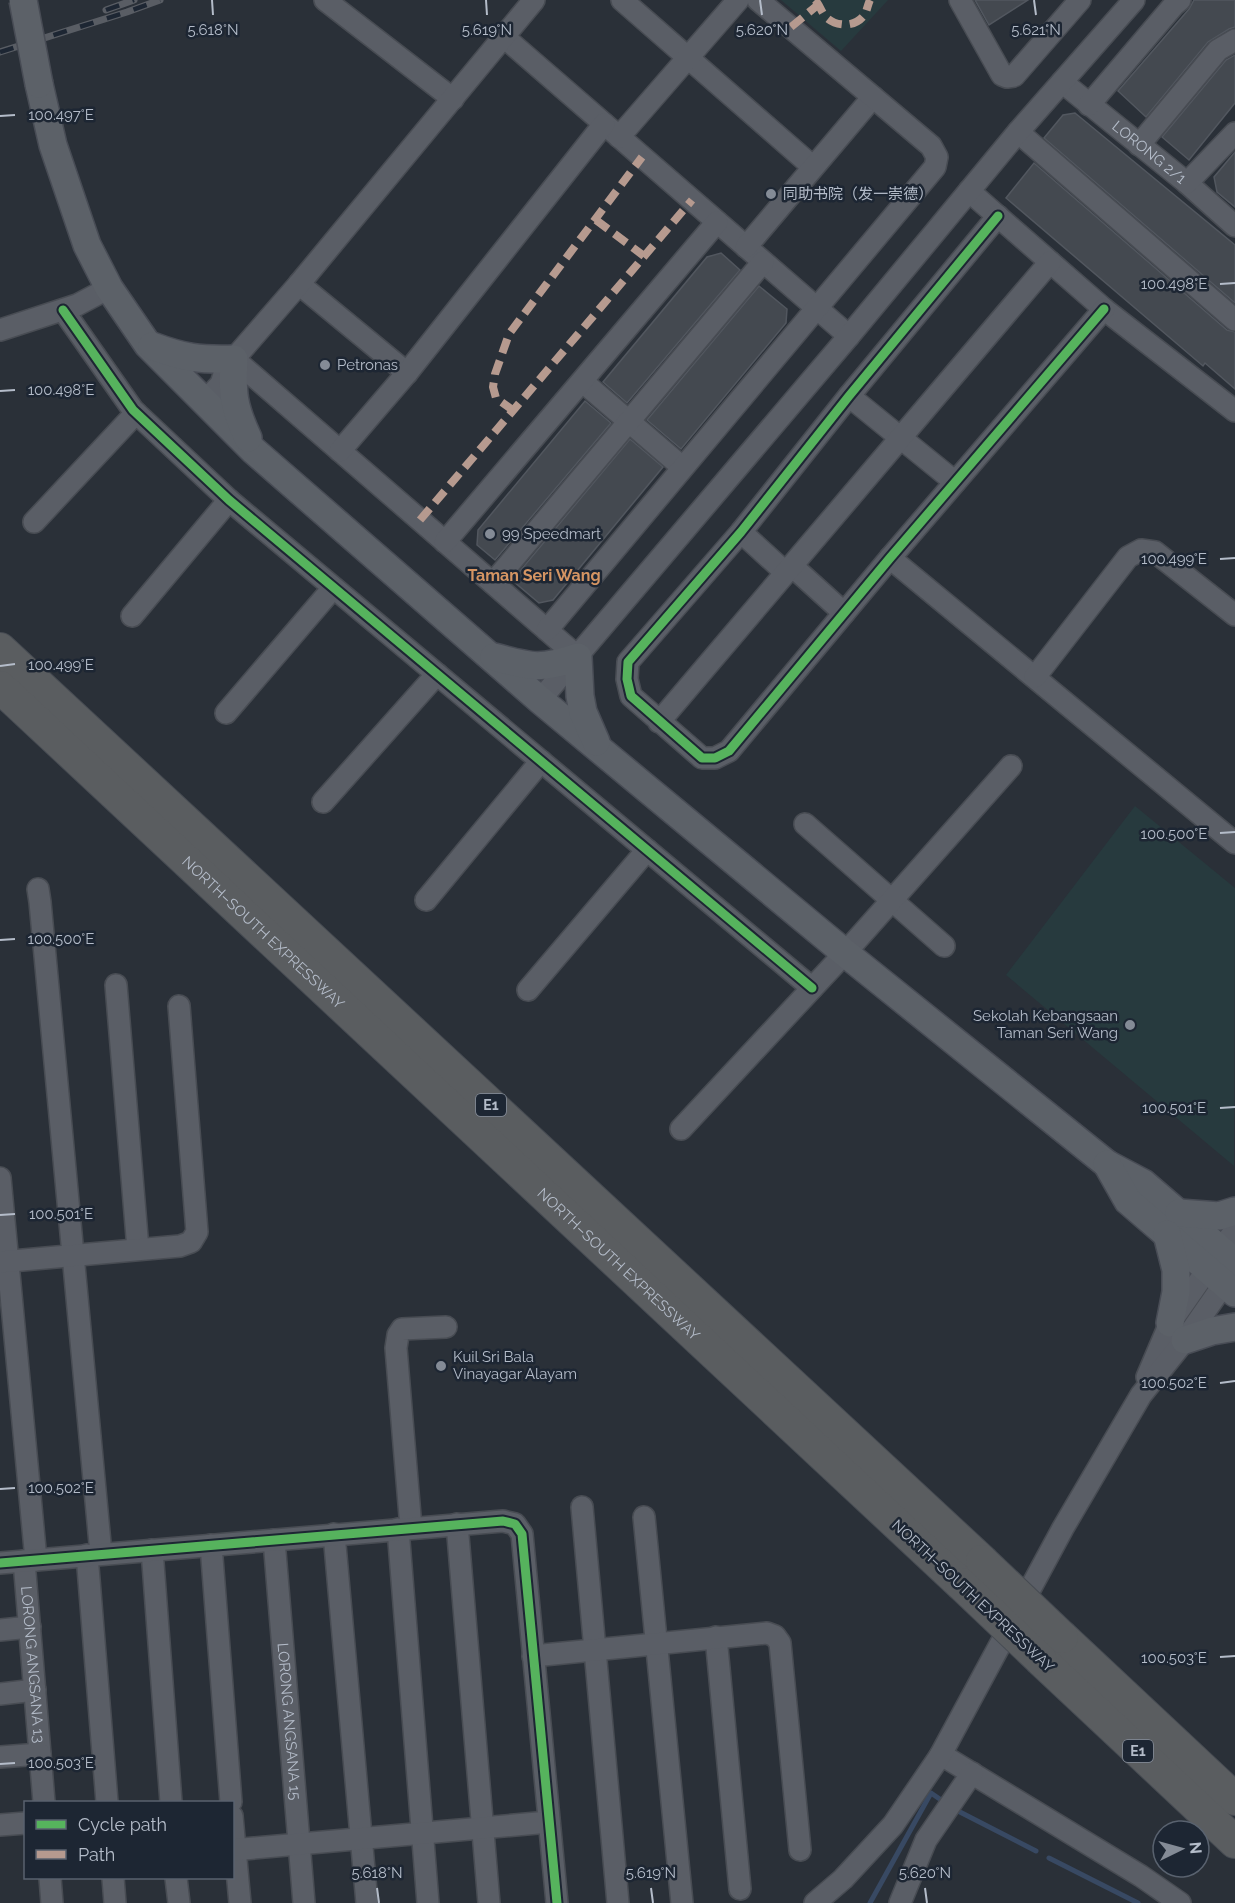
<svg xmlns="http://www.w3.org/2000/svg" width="1235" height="1903" font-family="Raleway,'Noto Sans SC',sans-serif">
	<rect width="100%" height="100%" fill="#2a3038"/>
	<!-- green -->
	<g fill="#273a3e">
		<polygon points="781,0 888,0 841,51"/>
		<polygon points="1135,806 1235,888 1234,1166 1006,975"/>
	</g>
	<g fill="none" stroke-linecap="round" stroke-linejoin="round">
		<!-- stream -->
		<g stroke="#384963" stroke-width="5">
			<polyline points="956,1810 1036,1851"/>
			<polyline points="1049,1858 1138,1903"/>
			<polyline points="870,1903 931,1793 944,1802"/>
		</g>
	</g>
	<!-- building -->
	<g fill="#444950" stroke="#52575f" stroke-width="1.5">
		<polygon points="975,0 1028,0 989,25"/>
		<polygon points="1194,0 1235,0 1235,27 1229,29 1208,42 1146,117 1118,91 1189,9"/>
		<polygon points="1235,55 1235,103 1189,160 1162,137 1226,60"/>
		<polygon points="1075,113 1235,245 1235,303 1044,138 1063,115"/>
		<polygon points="1235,152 1235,207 1217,192 1214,177"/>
		<polygon points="1034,163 1227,330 1235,332 1235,389 1205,363 1203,366 1006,198"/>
		<polygon points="721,253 740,270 627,403 603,382 707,257"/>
		<polygon points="759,286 787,309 786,323 681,449 647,420"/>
		<polygon points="585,401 611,423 495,560 477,545 478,530"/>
		<polygon points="630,439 663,467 553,600 539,603 513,581 515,577"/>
	</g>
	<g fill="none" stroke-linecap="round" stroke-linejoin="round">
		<defs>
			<g id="minor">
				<polyline points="325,0 453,99"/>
				<polyline points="622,0 813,167"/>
				<polyline points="960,0 1002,75 1007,77 1014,76 1080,0"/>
				<polyline points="504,37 849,336"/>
				<path id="s1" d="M1062 82 1187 183 1235 226"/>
				<polyline points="1089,105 1174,5 1180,0"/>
				<polyline points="1018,132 1235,320"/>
				<polyline points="619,137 738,0"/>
				<polyline points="1139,145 1218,50 1235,40"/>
				<polyline points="1187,183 1235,133"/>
				<polyline points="969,191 1104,309 1235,411"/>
				<polyline points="998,216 849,396 741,532 628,662 627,679 631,696 702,758 715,758 729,751 890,558 1104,309"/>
				<polyline points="746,247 873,97"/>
				<polyline points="299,284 407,373"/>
				<polyline points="63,310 133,410 229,500 812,988"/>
				<polyline points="0,330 77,305 109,288"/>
				<polyline points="234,359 578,657"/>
				<polyline points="583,382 682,467"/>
				<polyline points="849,396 955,482"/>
				<polyline points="205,401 221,384 226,368 299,284 534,0"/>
				<polyline points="340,451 407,373 604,124"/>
				<polyline points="34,522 136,413"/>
				<polyline points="741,532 786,573"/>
				<polyline points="445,542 717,222"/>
				<polyline points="890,558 1235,843"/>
				<polyline points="792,566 844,613"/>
				<polyline points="493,583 763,262"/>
				<polyline points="132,616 229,500"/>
				<polyline points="547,630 935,167 937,157 931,146 758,0"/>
				<polyline points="1035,677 1128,557 1141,550 1155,552 1235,615"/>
				<polyline points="540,700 849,336 1018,132 1134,0"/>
				<polyline points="226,713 333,588"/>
				<polyline points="659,722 1050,262"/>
				<polyline points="323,802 437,674"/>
				<polyline points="805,824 944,946"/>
				<polyline points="38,889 40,902 101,1554"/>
				<polyline points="426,900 541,761"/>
				<polyline points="116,985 138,1249"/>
				<polyline points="528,990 647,850"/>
				<polyline points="681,1129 845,953 1011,766"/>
				<polyline points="0,1178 36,1560"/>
				<polyline points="0,1262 180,1246 191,1242 197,1232 179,1006"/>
				<polyline points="1147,1377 1170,1323 1235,1230"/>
				<polyline points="582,1507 618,1903"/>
				<polyline points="644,1517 682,1903"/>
				<polyline points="457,1524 489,1903"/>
				<polyline points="411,1528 396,1348 398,1335 402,1329 446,1327"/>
				<polyline points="398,1529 428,1903"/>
				<polyline points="334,1534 367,1903"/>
				<path id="s2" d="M274 1540 304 1903"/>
				<polyline points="211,1545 231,1802"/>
				<polyline points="152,1550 171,1802"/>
				<polyline points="87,1555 107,1802"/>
				<path id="s3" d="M24 1561 44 1802"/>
				<polyline points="0,1563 503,1521 515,1524 522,1534 557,1903"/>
				<polyline points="0,1630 30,1627"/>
				<polyline points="716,1637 740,1889"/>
				<polyline points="533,1656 767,1633 775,1636 780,1643 800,1850"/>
				<polyline points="0,1694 35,1690"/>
				<polyline points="940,1756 950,1760 1141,1876 1180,1903"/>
				<polyline points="0,1757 40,1754"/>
				<polyline points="232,1816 240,1903"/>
				<polyline points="0,1825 26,1823"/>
				<polyline points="232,1850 549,1822"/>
				<polyline points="50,1878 52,1903"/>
				<polyline points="113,1878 115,1903"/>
				<polyline points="176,1878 179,1903"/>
				<polyline points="815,1903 843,1879 893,1825 940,1756 1063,1528 1141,1395 1185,1340 1233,1271"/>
				<polyline points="900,1903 926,1840 972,1773"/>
			</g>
			<g id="major">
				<polyline points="39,84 53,145 87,245 109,288 148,345 253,450 540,700 845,953 1107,1164 1143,1183 1235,1262"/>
				<path d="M152 346C184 358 199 360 234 359 232 393 233 406 248 438"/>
				<path d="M494 657C532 667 539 670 578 657L580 696 583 712 596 742"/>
				<polyline points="1107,1164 1128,1201 1235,1293"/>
				<polyline points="1179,1213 1219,1216 1235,1211"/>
				<polyline points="1167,1234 1176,1270 1176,1292 1170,1323"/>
				<polyline points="1185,1340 1212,1331 1235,1327"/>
			</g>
			<g id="highway">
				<polyline points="0,649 982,1561"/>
				<path id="s4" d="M0 687 961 1584"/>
				<polyline points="1062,1637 1235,1799"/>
				<polyline points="1041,1660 1235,1842"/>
			</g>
		</defs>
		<!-- minor casing -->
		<use href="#minor" stroke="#484c53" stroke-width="24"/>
		<!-- major casing -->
		<use href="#major" stroke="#484c55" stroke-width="30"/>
		<!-- highway casing -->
		<use href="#highway" stroke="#474c53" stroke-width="34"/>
		<!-- minor -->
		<use href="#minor" stroke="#5a5e66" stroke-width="21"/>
		<!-- major -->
		<use href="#major" stroke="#5c6168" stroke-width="27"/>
		<!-- highway -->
		<use href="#highway" stroke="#5a5d60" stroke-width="32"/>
		<defs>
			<g id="rail">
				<polyline points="106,10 134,0"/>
				<polyline points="0,52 127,12 160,0"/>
			</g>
		</defs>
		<!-- rail casing -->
		<use href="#rail" stroke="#595d64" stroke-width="7"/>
		<!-- rail -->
		<use href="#rail" stroke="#1d2633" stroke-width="4.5" stroke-dasharray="14" stroke-linecap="butt"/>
		<defs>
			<polyline id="major-bridge" points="23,0 39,84"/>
			<g id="highway-bridge">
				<polyline points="982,1561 1062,1637"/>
				<polyline points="961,1584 1041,1660"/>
			</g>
		</defs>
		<!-- major-bridge casing -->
		<use href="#major-bridge" stroke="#484c55" stroke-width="30" stroke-linecap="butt"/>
		<!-- highway-bridge casing -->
		<use href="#highway-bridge" stroke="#474c53" stroke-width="34" stroke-linecap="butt"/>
		<!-- major-bridge -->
		<use href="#major-bridge" stroke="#5c6168" stroke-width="27"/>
		<!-- highway-bridge -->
		<use href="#highway-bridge" stroke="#5a5d60" stroke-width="32"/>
		<!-- quiet -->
		<g stroke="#b69a8f" stroke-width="8" stroke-dasharray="15 8" stroke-linecap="butt">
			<path d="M815 0C820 5 821 12 826 17 836 27 856 28 865 14 867 10 868 4 870 0"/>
			<polyline points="791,27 819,4"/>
			<polyline points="596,220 644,256"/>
			<polyline points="514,411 496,398 493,387 495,374 509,334 642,157"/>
			<polyline points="420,520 692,200"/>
		</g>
		<defs>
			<g id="cycleway">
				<polyline points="998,216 849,396 741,532 628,662 627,679 631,696 702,758 715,758 729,751 890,558 1104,309"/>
				<polyline points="63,310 133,410 229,500 812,988"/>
				<polyline points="0,1563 503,1521 515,1524 522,1534 557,1903"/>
			</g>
		</defs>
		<!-- cycleway casing -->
		<use href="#cycleway" stroke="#1d2633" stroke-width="13"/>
		<!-- cycleway -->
		<use href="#cycleway" stroke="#56b35d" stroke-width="9"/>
	</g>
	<!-- ticks -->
	<path fill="none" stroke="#b4bcc9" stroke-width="2" d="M212 0 213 15M486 0 487 15M760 0 762 15M1034 0 1036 15M0 116 15 115M1220 284 1235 283M0 391 15 390M1220 559 1235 558M0 666 15 664M1220 833 1235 832M0 940 15 939M1220 1108 1235 1107M0 1215 15 1214M1220 1383 1235 1381M0 1489 15 1488M1220 1657 1235 1656M0 1764 15 1763M377 1888 379 1903M651 1888 653 1903M925 1888 927 1903"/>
	<!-- markers -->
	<g fill="#848b96" stroke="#1d2633" stroke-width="2">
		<circle cx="771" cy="194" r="6"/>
		<circle cx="325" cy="365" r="6"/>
		<circle cx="490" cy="534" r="6"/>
		<circle cx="1130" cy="1025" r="6"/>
		<circle cx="441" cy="1366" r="6"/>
	</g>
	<g text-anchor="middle" stroke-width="5" stroke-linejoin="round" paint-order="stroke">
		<!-- shield labels -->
		<g fill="#1d2633" stroke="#878f9c" stroke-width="1.5">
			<rect x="476" y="1094" width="30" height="22" rx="4.5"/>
			<rect x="1123" y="1740" width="30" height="22" rx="4.5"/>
		</g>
		<g font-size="14" font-weight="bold" fill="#b4bcc9">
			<text x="491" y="1110">E1</text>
			<text x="1138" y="1756">E1</text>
		</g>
		<!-- street labels -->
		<g font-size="15" fill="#b4bcc9" stroke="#1d2633">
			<text dy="5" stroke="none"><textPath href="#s1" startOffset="112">LORONG 2/1</textPath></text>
			<text dy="5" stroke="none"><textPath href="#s4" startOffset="360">NORTH–SOUTH EXPRESSWAY</textPath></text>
			<text dy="5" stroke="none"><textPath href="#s4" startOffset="846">NORTH–SOUTH EXPRESSWAY</textPath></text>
			<text transform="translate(973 1596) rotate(43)" y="5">NORTH–SOUTH EXPRESSWAY</text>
			<text dy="5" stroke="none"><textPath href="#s3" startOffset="104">LORONG ANGSANA 13</textPath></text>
			<text dy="5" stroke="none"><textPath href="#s2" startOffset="182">LORONG ANGSANA 15</textPath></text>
		</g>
		<!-- poi labels -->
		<g font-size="15" fill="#b4bcc9" stroke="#1d2633" text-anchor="start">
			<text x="783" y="199">同助书院（发一崇德）</text>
			<text x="337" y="370">Petronas</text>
			<text x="502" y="539">99 Speedmart</text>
			<text x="1118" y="1021" text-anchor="end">Sekolah Kebangsaan<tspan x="1118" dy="17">Taman Seri Wang</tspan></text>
			<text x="453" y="1362">Kuil Sri Bala<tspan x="453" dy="17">Vinayagar Alayam</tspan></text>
		</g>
		<!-- neighbourhood labels -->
		<g font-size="16" font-weight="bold" fill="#d59563" stroke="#1d2633">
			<text x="534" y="581">Taman Seri Wang</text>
		</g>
	</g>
	<g font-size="15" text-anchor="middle" fill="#b4bcc9" stroke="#1d2633" stroke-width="5" stroke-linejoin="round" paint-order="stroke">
		<text x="213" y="35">5.618°N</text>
		<text x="487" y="35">5.619°N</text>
		<text x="762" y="35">5.620°N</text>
		<text x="1036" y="35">5.621°N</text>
		<text x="61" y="120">100.497°E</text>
		<text x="1174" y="289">100.498°E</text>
		<text x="61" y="395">100.498°E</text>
		<text x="1174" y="564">100.499°E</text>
		<text x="61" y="670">100.499°E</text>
		<text x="1174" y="839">100.500°E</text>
		<text x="61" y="944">100.500°E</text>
		<text x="1174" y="1113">100.501°E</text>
		<text x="61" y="1219">100.501°E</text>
		<text x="1174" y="1388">100.502°E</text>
		<text x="61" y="1493">100.502°E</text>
		<text x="1174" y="1663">100.503°E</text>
		<text x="61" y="1768">100.503°E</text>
		<text x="377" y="1878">5.618°N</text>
		<text x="651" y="1878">5.619°N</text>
		<text x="925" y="1878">5.620°N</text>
	</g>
	<!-- legend -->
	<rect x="24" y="1801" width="210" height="78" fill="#1d2633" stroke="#59626f" stroke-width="1.5"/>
	<rect x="36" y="1820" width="30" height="9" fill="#56b35d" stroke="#59626f" stroke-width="1.5"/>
	<text x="78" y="1831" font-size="18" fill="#b4bcc9">Cycle path</text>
	<rect x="36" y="1850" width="30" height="9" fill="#b69a8f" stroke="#59626f" stroke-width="1.5"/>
	<text x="78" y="1861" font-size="18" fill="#b4bcc9">Path</text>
	<!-- north arrow -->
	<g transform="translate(1181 1849) rotate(85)"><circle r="28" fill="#1d2633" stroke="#59626f" stroke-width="1.5"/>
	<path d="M0-4.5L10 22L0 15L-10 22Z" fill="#848b96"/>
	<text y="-9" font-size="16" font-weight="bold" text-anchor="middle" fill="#b4bcc9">N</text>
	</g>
</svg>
